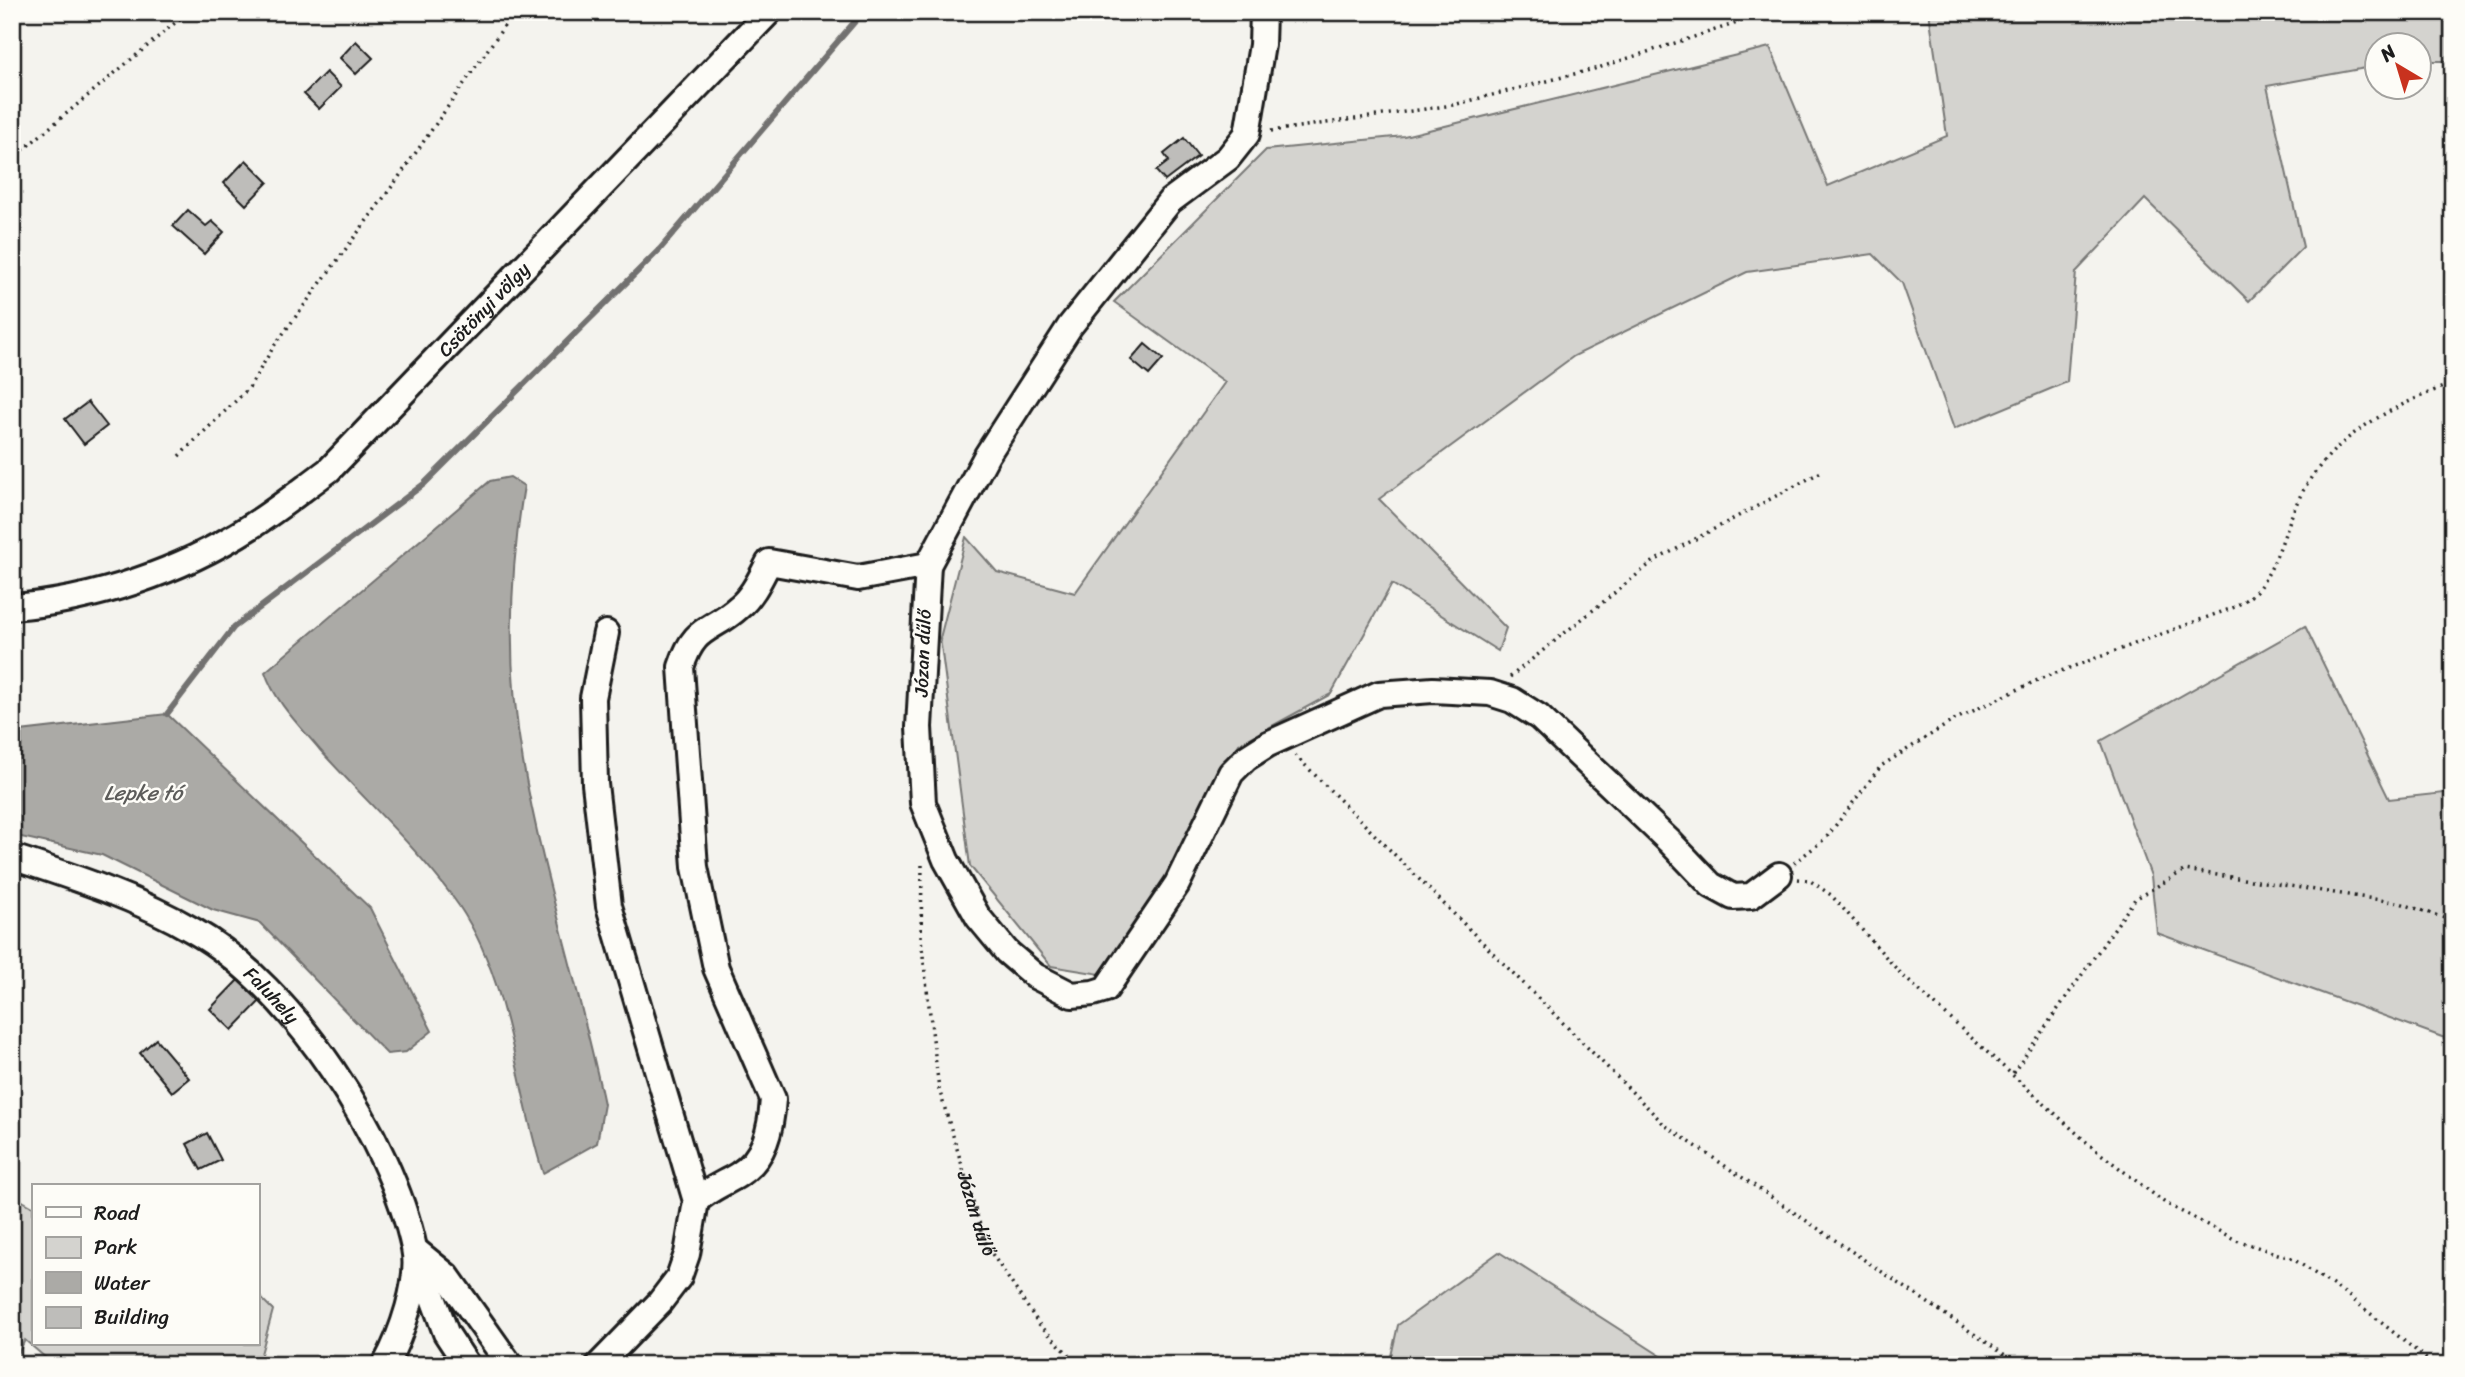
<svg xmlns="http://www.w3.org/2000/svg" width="2465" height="1377" font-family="Sriracha,sans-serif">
	<rect width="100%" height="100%" fill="#f4f3ee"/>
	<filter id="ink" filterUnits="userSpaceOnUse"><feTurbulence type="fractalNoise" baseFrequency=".0143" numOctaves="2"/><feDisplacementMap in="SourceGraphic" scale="14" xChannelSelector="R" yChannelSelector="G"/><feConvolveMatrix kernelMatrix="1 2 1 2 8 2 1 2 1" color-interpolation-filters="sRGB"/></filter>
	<g filter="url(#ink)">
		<!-- green -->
		<g fill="#d4d3cf" stroke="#787876" stroke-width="2">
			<polygon points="1929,12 2453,12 2453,61 2420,61 2420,46 2378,46 2377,66 2267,86 2303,247 2249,301 2145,199 2076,272 2067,382 1954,429 1902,283 1873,254 1747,272 1574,356 1379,499 1506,628 1498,651 1392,584 1331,694 1239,744 1151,903 1100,974 1051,966 970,866 940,638 966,537 997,572 1075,593 1225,382 1114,302 1266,150 1404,136 1770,47 1828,186 1947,136"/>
			<polygon points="2305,626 2389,799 2453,792 2453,1041 2157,933 2151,876 2101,741"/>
			<polygon points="12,1195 33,1207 33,1344 257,1344 257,1294 273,1310 258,1365 54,1365 25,1340 12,1365"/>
			<polygon points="1499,1252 1675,1365 1389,1365 1398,1325"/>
		</g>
		<!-- water -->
		<g fill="#abaaa6" stroke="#72716f" stroke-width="2">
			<path d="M510 477 524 486C509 576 507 671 523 762 543 877 580 989 604 1104L597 1143 543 1173C514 1083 511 974 452 896 413 844 364 799 320 750 300 726 275 702 265 672L490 481Z"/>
			<polygon points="167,714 370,908 432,1031 406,1052 387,1054 260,923 213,910 102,855 12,835 12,732"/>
		</g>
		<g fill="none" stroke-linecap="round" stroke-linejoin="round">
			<!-- stream -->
			<polyline stroke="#72716f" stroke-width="6" points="167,714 234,627 424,484 660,249 863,12"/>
		</g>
		<!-- building -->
		<g fill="#bebdba" stroke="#1c1c1c" stroke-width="2">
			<polygon points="356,41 373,58 356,74 340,58"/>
			<polygon points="326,72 341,87 319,109 304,94"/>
			<polygon points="1184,138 1198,156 1165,181 1156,171 1169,161 1164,154"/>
			<polygon points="246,160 268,182 246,205 224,183"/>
			<polygon points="188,210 206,226 212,221 224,232 204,254 173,226"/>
			<polygon points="1145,344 1163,359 1149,375 1131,360"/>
			<polygon points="88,402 107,426 84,444 65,419"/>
			<polygon points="239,979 261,1000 232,1030 210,1009"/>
			<polygon points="156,1039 189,1078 172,1092 140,1053"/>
			<polygon points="207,1133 221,1160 201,1170 187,1144"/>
		</g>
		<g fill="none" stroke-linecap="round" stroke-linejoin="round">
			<defs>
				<g id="street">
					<polyline points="1263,12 1262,45 1247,134 1228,158 1170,201 1070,326 987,455 928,565 919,727 923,803 946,860 978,917 1007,952 1035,976 1072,995 1093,993 1106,989 1177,884 1231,773 1246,758 1268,744 1379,694 1433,690 1490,693 1512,700 1539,717 1670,842 1711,885 1733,897 1751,896 1779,875"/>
					<path id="s2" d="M12 607C94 601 181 571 250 527 277 510 303 489 329 470L769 12"/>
					<path id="s3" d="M12 857C74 877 138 898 194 931 292 986 391 1139 414 1248 421 1281 401 1336 385 1365"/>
					<path d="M696 1201C709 1189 723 1184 738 1175 765 1159 771 1129 773 1099L716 968 695 867 681 667C695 624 710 633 739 607 753 596 761 577 769 562L858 578 928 565"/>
					<polyline points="415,1250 447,1276 510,1365"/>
					<polyline points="418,1257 446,1333 467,1365"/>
					<polyline points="599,1365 660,1302 679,1277 687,1254 696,1201 609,906 595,784 593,698 606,633"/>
				</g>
			</defs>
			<!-- street casing -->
			<use href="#street" stroke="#1c1c1c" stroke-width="30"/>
			<!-- path -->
			<g stroke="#1c1c1c" stroke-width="3.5" stroke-dasharray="2 5" stroke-linecap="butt">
				<polyline points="1271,131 1453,105 1598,68 1737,23 1756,12"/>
				<polyline points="12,159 188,12"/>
				<polyline points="179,456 249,388 274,346 396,181 514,12"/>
				<polyline points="1510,677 1654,561 1823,471"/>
				<polyline points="1295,755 1666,1126 2020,1365"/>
				<path d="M1794 863 1826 838 1881 766 1954 720 2042 678 2235 607C2242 602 2251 597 2257 590 2280 563 2286 520 2304 489 2338 431 2393 407 2453 383"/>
				<path id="s1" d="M922 865 921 939 939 1089 986 1245 1039 1324 1079 1365"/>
				<polyline points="1798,879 1809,880 1831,895 1902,975 2092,1147 2165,1203 2236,1240 2293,1259 2346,1294 2434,1365"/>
				<polyline points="2013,1073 2135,899 2185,870 2400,903 2453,921"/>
			</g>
			<!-- street -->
			<use href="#street" stroke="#fdfcf7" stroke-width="24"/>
		</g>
	</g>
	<g text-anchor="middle" stroke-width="5" stroke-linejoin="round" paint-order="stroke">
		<!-- street labels -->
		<g font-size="19" fill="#1c1c1c" stroke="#fdfcf7">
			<text dy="7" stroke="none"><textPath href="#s2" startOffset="574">Csötönyi völgy</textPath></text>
			<text transform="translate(922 653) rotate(-88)" y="7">Józan dűlő</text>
			<text dy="7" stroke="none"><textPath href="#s3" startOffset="298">Faluhely</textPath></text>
			<text dy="7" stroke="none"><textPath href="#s1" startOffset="355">Józan dűlő</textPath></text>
		</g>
		<!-- water labels -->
		<g font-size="21" font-style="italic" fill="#5c5c5a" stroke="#fdfcf7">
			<text x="143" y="800">Lepke tó</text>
		</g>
	</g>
	<!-- margin -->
	<rect width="2465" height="1377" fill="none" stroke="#fdfcf7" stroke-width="42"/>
	<rect x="21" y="21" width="2423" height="1335" fill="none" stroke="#1c1c1c" stroke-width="2.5" filter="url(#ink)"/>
	<!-- legend -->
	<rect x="32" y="1184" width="228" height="161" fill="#fdfcf7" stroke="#a3a29f" stroke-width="2"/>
	<rect x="46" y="1207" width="35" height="10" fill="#fdfcf7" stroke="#a3a29f" stroke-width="2"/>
	<text x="94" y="1220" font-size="21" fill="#1c1c1c">Road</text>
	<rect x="46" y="1237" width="35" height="21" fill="#d4d3cf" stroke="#a3a29f" stroke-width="2"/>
	<text x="94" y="1254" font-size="21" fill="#1c1c1c">Park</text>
	<rect x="46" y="1272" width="35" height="21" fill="#abaaa6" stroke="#a3a29f" stroke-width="2"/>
	<text x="94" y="1290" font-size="21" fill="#1c1c1c">Water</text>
	<rect x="46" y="1307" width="35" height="21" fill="#bebdba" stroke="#a3a29f" stroke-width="2"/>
	<text x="94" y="1324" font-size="21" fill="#1c1c1c">Building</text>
	<!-- north arrow -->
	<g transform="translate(2398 66) rotate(322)"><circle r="33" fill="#fdfcf7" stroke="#a3a29f" stroke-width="2"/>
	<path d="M0-5L12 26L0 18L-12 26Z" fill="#c8321e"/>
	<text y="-10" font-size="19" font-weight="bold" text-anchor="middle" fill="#1c1c1c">N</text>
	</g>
</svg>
